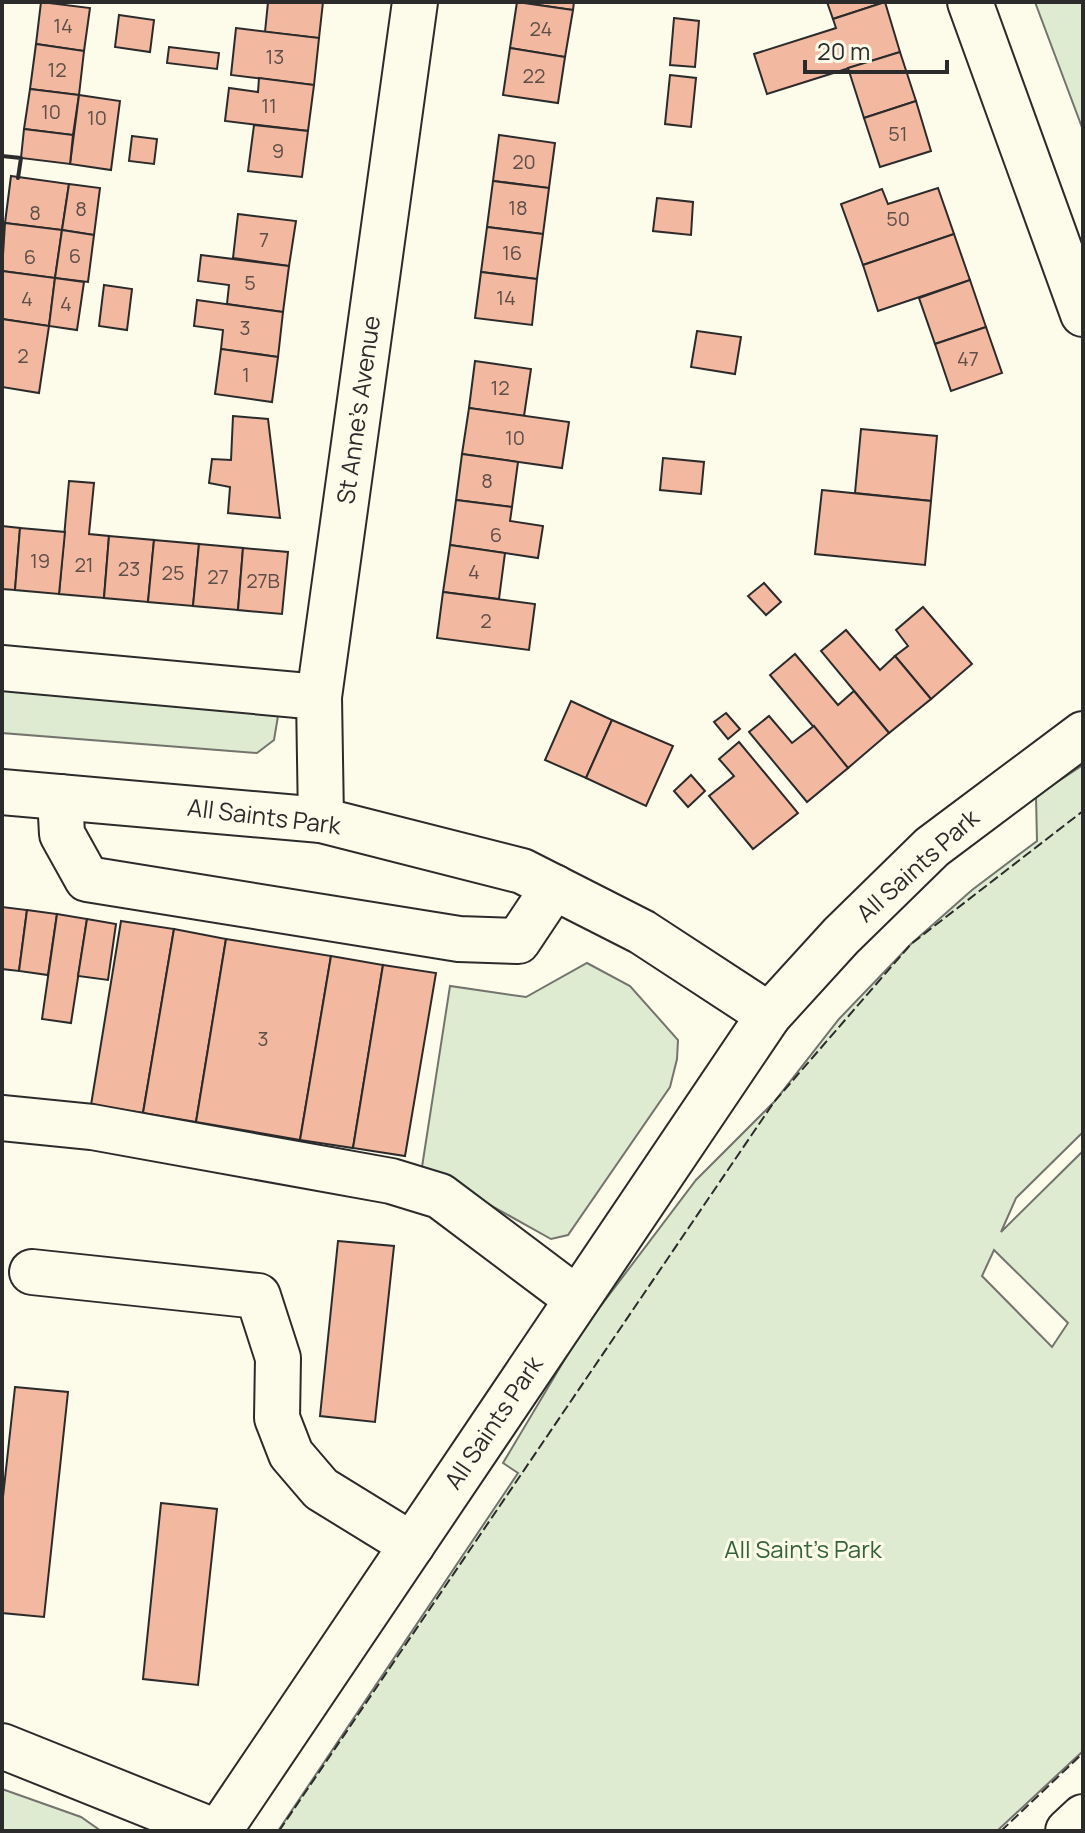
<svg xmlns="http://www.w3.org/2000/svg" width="1085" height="1833" font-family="Manrope,sans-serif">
	<rect width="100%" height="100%" fill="#fdfbea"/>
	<!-- green -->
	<g fill="#deebd1" stroke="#74746e" stroke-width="2" fill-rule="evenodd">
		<polygon points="1035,2 1083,2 1083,130"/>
		<polygon points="2,683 268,705 278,716 274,740 257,753 2,733"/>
		<path d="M1083 765V1132L1016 1198 1001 1232 1083 1151V1751L997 1831H278L518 1473 503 1463 581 1332 696 1180 774 1102 839 1019 911 944 972 890 1037 841 1036 796ZM994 1250 1068 1323 1052 1347 982 1276Z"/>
		<polygon points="587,963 630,986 678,1040 677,1059 670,1087 568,1235 551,1239 422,1167 450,986 526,997"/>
		<polygon points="2,1789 81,1817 101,1831 2,1831"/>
	</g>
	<!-- building -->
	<g fill="#f2b8a0" stroke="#2b2b2b" stroke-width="2">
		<polygon points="41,2 90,8 84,51 36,44"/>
		<polygon points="268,2 323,2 319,38 265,32"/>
		<polygon points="517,2 574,2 573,10"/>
		<polygon points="517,2 573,10 565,57 510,48"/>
		<polygon points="827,2 885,2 833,19"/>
		<polygon points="885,2 900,52 767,94 754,54 836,28 833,19"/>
		<polygon points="119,15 154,20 150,52 115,47"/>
		<polygon points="674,18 699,21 695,67 670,65"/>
		<polygon points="236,28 319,38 314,85 231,75"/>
		<polygon points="36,44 84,51 79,95 30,89"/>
		<polygon points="169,47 219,53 217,69 167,63"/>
		<polygon points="510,48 565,57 558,103 503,95"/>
		<polygon points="900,52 916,101 864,118 848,68"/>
		<polygon points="670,75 696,78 691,127 665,124"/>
		<polygon points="259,78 314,85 308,131 225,121 229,88 258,92"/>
		<polygon points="30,89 79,95 73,135 24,129"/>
		<polygon points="79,95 120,101 111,170 70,164"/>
		<polygon points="916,101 931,151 880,167 864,118"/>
		<polygon points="254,125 308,131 302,177 248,171"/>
		<polygon points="24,129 73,135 70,164 21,158"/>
		<polygon points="499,135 555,143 549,188 493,181"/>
		<polygon points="132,136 157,139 154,164 129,161"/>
		<polygon points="11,176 69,184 62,230 5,223"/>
		<polygon points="493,181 549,188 543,234 487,227"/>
		<polygon points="69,184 100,188 94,235 62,230"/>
		<polygon points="938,188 954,234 863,265 841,204 882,189 888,204"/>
		<polygon points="657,198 693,202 691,235 653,231"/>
		<polygon points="238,214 296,221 289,266 233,258"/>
		<polygon points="5,223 62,230 55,278 2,271"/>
		<polygon points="487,227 543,234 537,279 481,272"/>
		<polygon points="62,230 94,235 88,282 55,278"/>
		<polygon points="954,234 970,280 878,311 863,265"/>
		<polygon points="201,255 289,266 283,312 227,304 229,285 198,281"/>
		<polygon points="2,271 55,278 49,326 2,319"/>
		<polygon points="481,272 537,279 532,325 475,318"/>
		<polygon points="55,278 84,282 77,330 49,326"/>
		<polygon points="970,280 986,327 935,344 919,298"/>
		<polygon points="104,285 132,289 127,330 99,326"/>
		<polygon points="197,300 283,312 278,357 221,349 223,330 194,326"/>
		<polygon points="2,319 49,326 39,393 2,387"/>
		<polygon points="986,327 1002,373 951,391 935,344"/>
		<polygon points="697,331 741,337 735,374 691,367"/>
		<polygon points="221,349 278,357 272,402 215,394"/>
		<polygon points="475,361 531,369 524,416 469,408"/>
		<polygon points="469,408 569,422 562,468 462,454"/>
		<polygon points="233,416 268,419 280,518 228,513 230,487 209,483 212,459 231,460"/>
		<polygon points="861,429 937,436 931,501 855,493"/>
		<polygon points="462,454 518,462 512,507 456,500"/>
		<polygon points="663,458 704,462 701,494 660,490"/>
		<polygon points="69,481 94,483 89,534 109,536 104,598 59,594"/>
		<polygon points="822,490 931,501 925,565 815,554"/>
		<polygon points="456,500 512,507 510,521 543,526 538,558 450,545"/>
		<polygon points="2,526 20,528 15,590 2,589"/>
		<polygon points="20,528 65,532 59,594 15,590"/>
		<polygon points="109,536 154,540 148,602 104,598"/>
		<polygon points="154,540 199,544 193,606 148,602"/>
		<polygon points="199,544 243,548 238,610 193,606"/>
		<polygon points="450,545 505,553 499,599 443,592"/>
		<polygon points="243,548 288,552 282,614 238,610"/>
		<polygon points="764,583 781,602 766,615 748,596"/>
		<polygon points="443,592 535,604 529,650 437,638"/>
		<polygon points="923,607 972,664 931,699 895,656 908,646 896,630"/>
		<polygon points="846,630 880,670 895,656 931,699 889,733 821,651"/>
		<polygon points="795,654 838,705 854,691 889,733 848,768 770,675"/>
		<polygon points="571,701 612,720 586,778 545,760"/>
		<polygon points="726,713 740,729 728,739 714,722"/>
		<polygon points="769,716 792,743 814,726 848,768 807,802 749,732"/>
		<polygon points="612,720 673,746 646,806 586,778"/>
		<polygon points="739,742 798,813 753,849 709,796 734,776 719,759"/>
		<polygon points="691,775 705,791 688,807 674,791"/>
		<polygon points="2,907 27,910 19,971 2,969"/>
		<polygon points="27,910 57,914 48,975 19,971"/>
		<polygon points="57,914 87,919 71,1023 42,1019"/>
		<polygon points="87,919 116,924 108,980 78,976"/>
		<polygon points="121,921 174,929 143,1113 91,1105"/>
		<polygon points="174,929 226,939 196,1122 143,1113"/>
		<polygon points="226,939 331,956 300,1140 196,1122"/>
		<polygon points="331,956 383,965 353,1148 300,1140"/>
		<polygon points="383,965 436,973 405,1156 353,1148"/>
		<polygon points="338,1241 394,1246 375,1422 320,1416"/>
		<polygon points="15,1387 68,1392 44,1617 2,1613 2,1506"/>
		<polygon points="161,1503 217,1509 198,1685 143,1679"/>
	</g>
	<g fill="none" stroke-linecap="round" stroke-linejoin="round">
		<defs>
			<g id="minor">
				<polyline points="970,2 1083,314"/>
				<polyline points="2,668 319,697"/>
				<polyline points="2,792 321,820 522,871 642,932 769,1015"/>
				<polyline points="60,797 62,834 87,879 459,939 518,941 554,887"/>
				<polyline points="321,820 319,697 415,2"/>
				<polyline points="2,1118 92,1127 391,1181 440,1196 577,1299"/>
				<polyline points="32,1272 258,1296 278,1358 277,1418 291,1454 321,1489 412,1545"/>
				<polyline points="2,1746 214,1831"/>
				<polyline points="219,1831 769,1015 841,936 932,847 1083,734"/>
				<polyline points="1068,1831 1083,1817"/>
			</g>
		</defs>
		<!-- minor casing -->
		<use href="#minor" stroke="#2b2b2b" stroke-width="48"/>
		<!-- minor -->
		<use href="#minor" stroke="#fdfbea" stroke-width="44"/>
		<!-- fence -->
		<g stroke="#2b2b2b" stroke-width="2" stroke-dasharray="10 4" stroke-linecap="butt">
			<polyline points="279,1831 774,1102 911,944 1083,811"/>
			<polyline points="1001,1831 1083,1753"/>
		</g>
		<!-- wall -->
		<polyline stroke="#2b2b2b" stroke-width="4" points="2,156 21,158 18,178"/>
	</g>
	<g text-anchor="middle" stroke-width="6" stroke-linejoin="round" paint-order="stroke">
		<!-- number labels -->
		<g font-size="20" fill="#5d4e48">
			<text x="63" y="33">14</text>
			<text x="541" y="36">24</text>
			<text x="275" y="64">13</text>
			<text x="57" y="77">12</text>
			<text x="534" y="83">22</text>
			<text x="269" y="113">11</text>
			<text x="51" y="119">10</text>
			<text x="97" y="125">10</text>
			<text x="898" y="141">51</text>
			<text x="278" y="158">9</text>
			<text x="524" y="169">20</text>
			<text x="518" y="215">18</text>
			<text x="81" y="216">8</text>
			<text x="35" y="220">8</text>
			<text x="898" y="226">50</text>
			<text x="264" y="247">7</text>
			<text x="512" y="260">16</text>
			<text x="75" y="263">6</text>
			<text x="30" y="264">6</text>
			<text x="250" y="290">5</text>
			<text x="506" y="305">14</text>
			<text x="27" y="306">4</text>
			<text x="66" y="311">4</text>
			<text x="245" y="335">3</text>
			<text x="23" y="363">2</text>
			<text x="968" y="366">47</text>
			<text x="246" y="382">1</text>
			<text x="500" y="395">12</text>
			<text x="515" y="445">10</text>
			<text x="487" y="488">8</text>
			<text x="496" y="542">6</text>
			<text x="40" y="568">19</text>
			<text x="84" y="572">21</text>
			<text x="129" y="576">23</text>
			<text x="474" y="579">4</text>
			<text x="173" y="580">25</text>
			<text x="218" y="584">27</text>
			<text x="263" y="588">27B</text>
			<text x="486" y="628">2</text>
			<text x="263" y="1046">3</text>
		</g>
		<!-- street labels -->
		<g font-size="24" fill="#2b2b2b" stroke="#fdfbea">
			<text transform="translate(359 410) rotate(-82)" y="8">St Anne's Avenue</text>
			<text transform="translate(264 817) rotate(7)" y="8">All Saints Park</text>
			<text transform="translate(918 866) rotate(-42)" y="8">All Saints Park</text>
			<text transform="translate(494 1423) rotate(-56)" y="8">All Saints Park</text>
		</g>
		<!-- park labels -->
		<g font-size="24" fill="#34623c" stroke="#fdfbea">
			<text x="803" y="1558">All Saint's Park</text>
		</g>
	</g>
	<!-- border -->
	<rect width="1085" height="1833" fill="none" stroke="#2b2b2b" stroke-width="8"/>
	<!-- scale -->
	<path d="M805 60v12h142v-12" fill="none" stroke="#2b2b2b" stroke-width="4"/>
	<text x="817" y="60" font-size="24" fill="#2b2b2b" stroke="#fdfbea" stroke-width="6" paint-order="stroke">20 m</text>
</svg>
